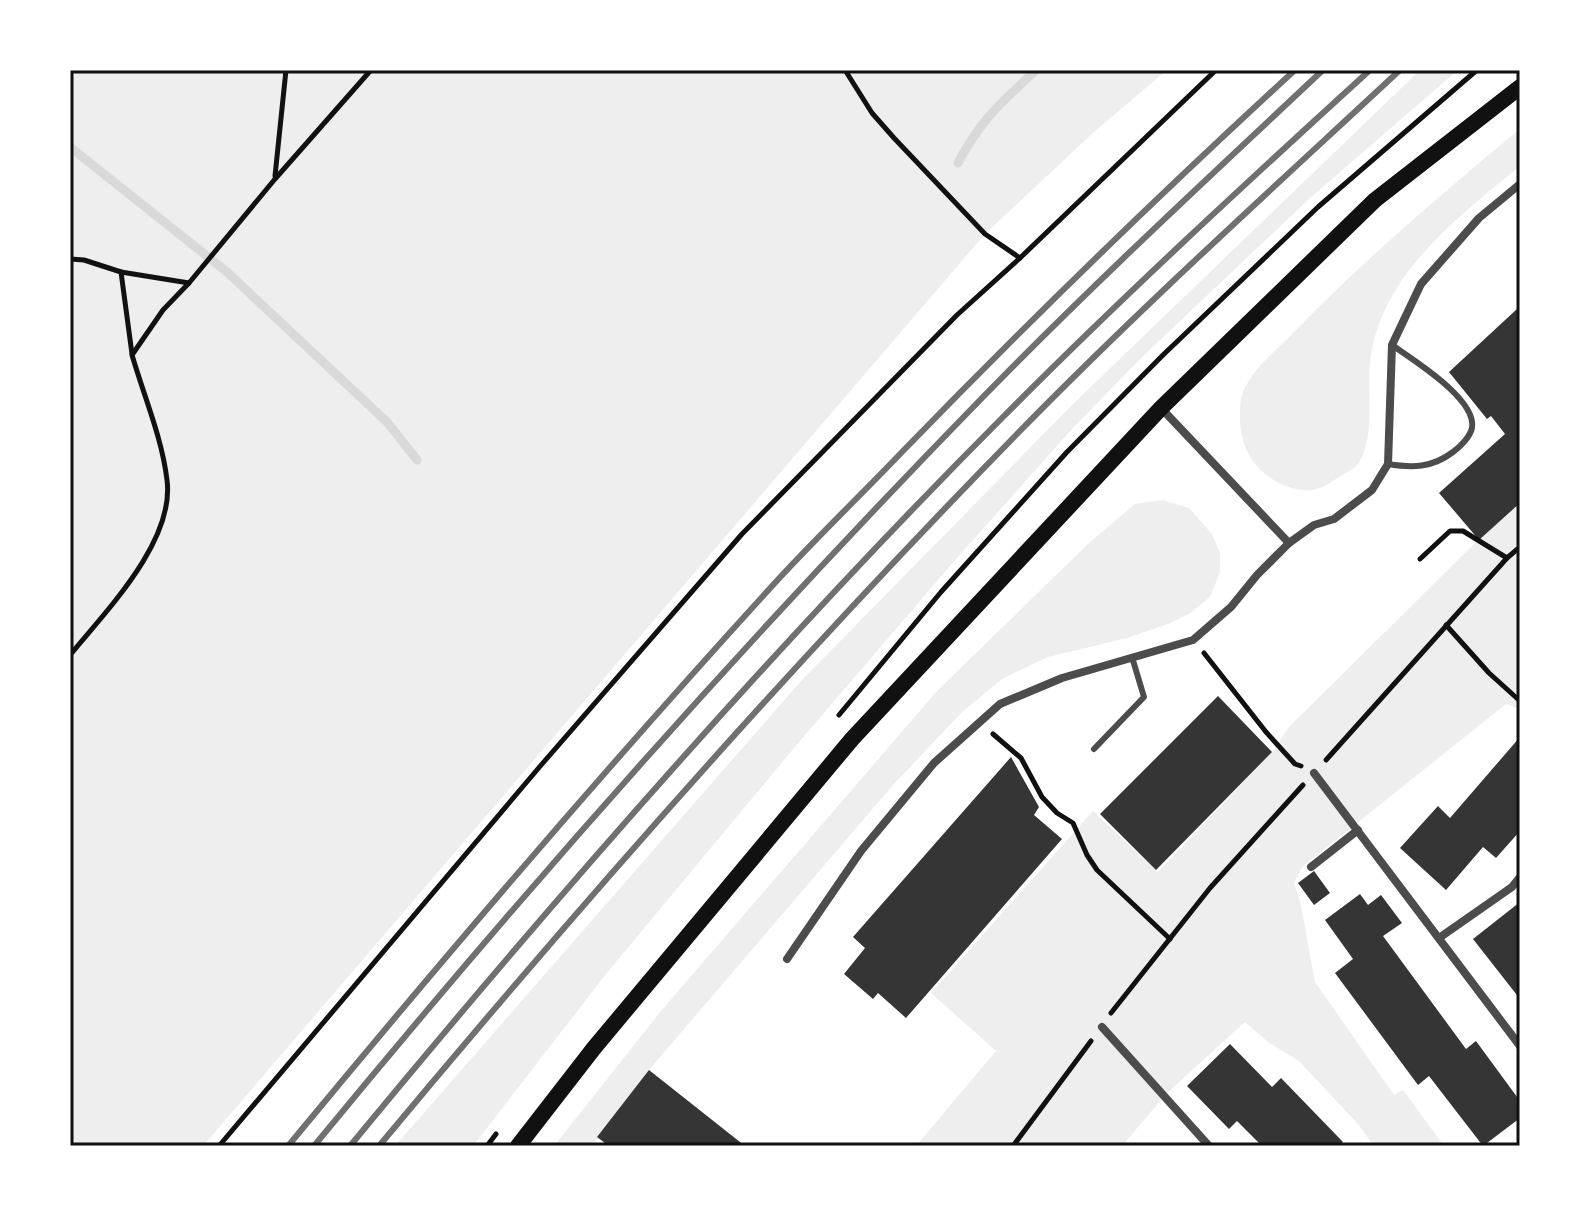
<svg xmlns="http://www.w3.org/2000/svg" width="1590" height="1216" font-family="Signika,sans-serif">
	<rect width="100%" height="100%" fill="#fff"/>
	<!-- green -->
	<g fill="#eee">
		<polygon points="70,70 1167,70 1094,132 985,234 203,1146 70,1146"/>
		<polygon points="1420,70 1458,70 1310,198 1140,359 1072,429 949,567 799,742 606,974 473,1146 395,1146 801,681 1072,405"/>
		<path d="M1520 129V166C1457 218 1379 276 1370 363 1367 392 1376 441 1357 465 1354 469 1347 472 1342 475 1322 489 1311 495 1286 486 1255 474 1239 447 1240 415 1240 408 1240 399 1243 392 1253 368 1277 350 1294 332 1364 260 1442 193 1520 129Z"/>
		<polygon points="1163,500 1189,508 1212,534 1220,553 1220,572 1210,597 1189,614 1168,624 1127,638 1048,657 1002,679 962,712 893,785 649,1070 592,1146 554,1146 661,1011 937,691 1089,543 1135,504"/>
		<polygon points="1520,504 1520,709 1506,704 1302,867 1294,883 1300,901 1315,982 1394,1095 1403,1090 1444,1146 1374,1146 1358,1124 1299,1061 1269,1043 1245,1022 1167,1093 1122,1146 916,1146 996,1051 931,993 1093,811 1158,872 1273,751 1289,727 1474,544"/>
	</g>
	<g fill="none" stroke-linecap="round" stroke-linejoin="round">
		<!-- stream -->
		<g stroke="#d9d9d9" stroke-width="9">
			<polyline points="70,147 227,272 387,422 417,460"/>
			<path d="M958 163C981 119 1001 103 1036 70"/>
		</g>
	</g>
	<!-- building -->
	<g fill="#353535">
		<polygon points="1517,309 1520,312 1520,503 1479,540 1439,493 1505,434 1491,416 1487,419 1449,372"/>
		<polygon points="1218,696 1272,752 1156,870 1100,814"/>
		<polygon points="1520,737 1520,831 1496,858 1483,847 1446,890 1400,848 1438,806 1450,818"/>
		<polygon points="1011,757 1039,807 1034,815 1062,839 906,1018 878,993 873,999 844,974 865,948 853,937"/>
		<polygon points="1314,871 1330,893 1314,905 1298,883"/>
		<polygon points="1360,894 1368,905 1381,895 1402,923 1383,936 1466,1049 1476,1041 1520,1101 1520,1118 1483,1146 1429,1076 1418,1085 1335,973 1353,959 1325,920"/>
		<polygon points="1520,902 1520,999 1473,939"/>
		<polygon points="1230,1044 1272,1087 1281,1078 1343,1142 1338,1146 1262,1146 1237,1121 1229,1129 1187,1086"/>
		<polygon points="649,1070 745,1146 609,1146 597,1137"/>
	</g>
	<g fill="none" stroke-linecap="round" stroke-linejoin="round">
		<!-- path -->
		<g stroke="#111" stroke-width="5">
			<polyline points="845,70 872,113 894,138 985,234 1020,258"/>
			<polyline points="275,176 286,70"/>
			<polyline points="70,259 84,260 121,272 132,354"/>
			<polyline points="121,272 189,283"/>
			<polyline points="1420,559 1450,531 1463,531 1507,558"/>
			<polyline points="1446,625 1489,673 1520,701"/>
			<polyline points="1204,653 1266,732 1295,764 1301,766"/>
			<path d="M70 655C106 611 175 541 167 480 162 438 144 396 132 355L163 310 189 283 275 179 371 70"/>
			<polyline points="839,715 941,592 1067,452 1163,355 1318,207 1477,70"/>
			<polyline points="993,734 1021,758 1042,797 1057,813 1073,823 1087,855 1097,870 1170,939"/>
			<polyline points="1326,760 1507,558 1520,547"/>
			<polyline points="1111,1013 1210,888 1303,785"/>
			<polyline points="219,1146 542,764 742,534 957,315 1020,258 1216,70"/>
			<polyline points="487,1146 496,1134"/>
			<polyline points="1013,1146 1091,1041"/>
		</g>
		<!-- service -->
		<g stroke="#4c4c4c" stroke-width="6">
			<path d="M1388 464C1412 468 1432 468 1453 452 1460 447 1470 437 1472 428 1477 399 1413 360 1392 345"/>
			<polyline points="1094,749 1144,697 1132,657"/>
		</g>
		<!-- minor -->
		<g stroke="#4c4c4c" stroke-width="8">
			<polyline points="1161,408 1289,543"/>
			<polyline points="1314,773 1520,1046"/>
			<polyline points="1311,867 1358,830"/>
			<polyline points="1439,938 1512,887 1520,877"/>
			<polyline points="787,959 861,851 934,763 1000,704 1062,678 1193,640 1231,607 1257,575 1289,543 1314,525 1334,519 1372,490 1388,464 1392,345 1421,284 1479,218 1520,184"/>
			<polyline points="1102,1027 1209,1146"/>
		</g>
		<!-- secondary -->
		<polyline stroke="#111" stroke-width="16" points="518,1146 594,1048 852,739 1161,408 1375,200 1520,87"/>
		<!-- rail -->
		<g stroke="#707070" stroke-width="6">
			<path d="M288 1146C445 956 606 768 773 585 814 540 859 497 902 452 1029 321 1160 194 1295 70"/>
			<path d="M314 1146C526 888 748 638 981 399 1091 286 1208 178 1323 70"/>
			<path d="M350 1146C557 895 772 649 1002 418 1121 298 1245 184 1370 70"/>
			<path d="M379 1146C583 901 793 663 1016 435 1139 309 1271 190 1400 70"/>
		</g>
	</g>
	<!-- border -->
	<rect width="1590" height="1216" fill="none" stroke="#ffffff" stroke-width="144"/>
	<rect x="72" y="72" width="1446" height="1072" fill="none" stroke="#111" stroke-width="3"/>
</svg>
